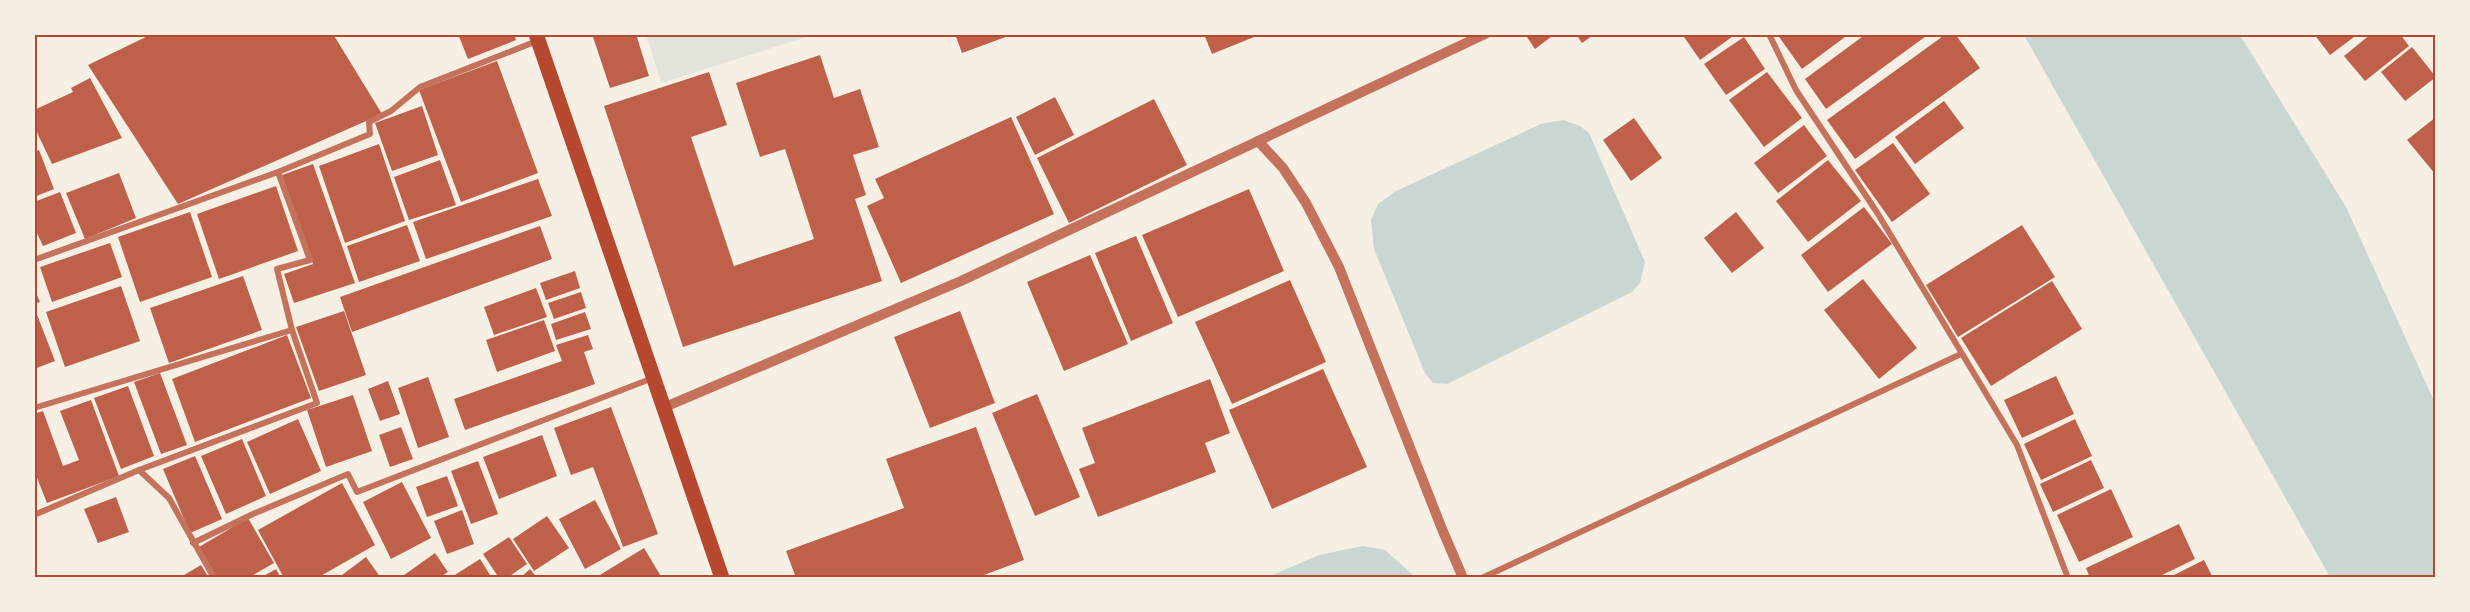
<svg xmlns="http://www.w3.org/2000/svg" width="2470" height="612" font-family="'Roboto Condensed',sans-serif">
	<rect width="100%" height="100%" fill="#f6efe4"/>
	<!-- green -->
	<polygon fill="#e2e4dc" points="646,34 813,34 813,35 661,83"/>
	<!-- water -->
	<g fill="#c9d6d2">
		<polygon points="2024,35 2240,35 2346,207 2435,403 2435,577 2330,577"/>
		<polygon points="1563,120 1580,126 1589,133 1645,262 1640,283 1632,292 1447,384 1433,383 1425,373 1374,249 1371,220 1378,204 1396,191 1541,124"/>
		<polygon points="1363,546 1385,550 1415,577 1268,577 1319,555"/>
	</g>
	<!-- building -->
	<g fill="#bf614a">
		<polygon points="152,34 333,34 382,114 178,204 88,65"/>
		<polygon points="458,34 514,34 516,40 468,59"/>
		<polygon points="592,34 636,34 649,76 610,88"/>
		<polygon points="955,34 1011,34 1011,35 962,53"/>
		<polygon points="1204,34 1259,34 1259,35 1212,54"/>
		<polygon points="1525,34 1555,34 1535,49"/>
		<polygon points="1576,34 1595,34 1582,43"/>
		<polygon points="1682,34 1736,34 1700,60"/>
		<polygon points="1777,34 1849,34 1802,69"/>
		<polygon points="1866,34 1929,34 1826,109 1805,79"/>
		<polygon points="1946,34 1955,34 1980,68 1855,159 1827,120"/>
		<polygon points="2314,34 2358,34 2330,55"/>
		<polygon points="2371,34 2400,34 2409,46 2365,81 2344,56"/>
		<polygon points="1744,37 1765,69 1726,95 1704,64"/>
		<polygon points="2412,47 2436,77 2405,101 2381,72"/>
		<polygon points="820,55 834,98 860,89 879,147 853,155 866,195 855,199 882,281 683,347 604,106 709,72 727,125 691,137 734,266 814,239 785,149 760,157 736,83"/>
		<polygon points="497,61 538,173 461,202 419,90"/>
		<polygon points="1767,72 1802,118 1764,147 1729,100"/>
		<polygon points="90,78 122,138 52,164 34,126 34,110 73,92 71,88"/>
		<polygon points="1055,97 1074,135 1035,155 1016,117"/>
		<polygon points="1154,99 1187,165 1069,223 1037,158"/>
		<polygon points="1944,101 1964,128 1915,164 1895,137"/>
		<polygon points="422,106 438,155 392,171 375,123"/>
		<polygon points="1011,117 1054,214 901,283 867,206 884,198 875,179"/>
		<polygon points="2436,117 2436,175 2407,140"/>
		<polygon points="1634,118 1662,158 1631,181 1603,140"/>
		<polygon points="1804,125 1827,156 1778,193 1754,163"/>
		<polygon points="1893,143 1930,194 1892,222 1855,170"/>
		<polygon points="379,144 405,221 345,243 319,166"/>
		<polygon points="39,150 54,189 34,197 34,152"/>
		<polygon points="440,160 456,205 409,220 394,177"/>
		<polygon points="1828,160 1861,201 1808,242 1776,201"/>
		<polygon points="313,164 355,283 294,303 284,274 313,264 282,175"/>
		<polygon points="119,173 136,218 85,239 66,193"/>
		<polygon points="538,179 552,216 426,259 413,222"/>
		<polygon points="276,186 298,251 219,279 197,214"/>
		<polygon points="1249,189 1284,271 1178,317 1142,235"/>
		<polygon points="60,192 76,233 43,246 34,227 34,202"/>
		<polygon points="1864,207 1892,244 1828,292 1801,255"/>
		<polygon points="190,212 212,277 140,302 118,237"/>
		<polygon points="1736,212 1764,248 1732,273 1704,238"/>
		<polygon points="407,225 420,261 359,282 347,246"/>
		<polygon points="2022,225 2055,277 1958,337 1926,285"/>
		<polygon points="540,226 552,259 352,332 340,297"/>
		<polygon points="1136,236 1173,323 1131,341 1095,253"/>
		<polygon points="110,243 122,277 52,302 40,267"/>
		<polygon points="1090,255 1128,344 1064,371 1027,282"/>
		<polygon points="575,271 580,288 546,300 540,283"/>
		<polygon points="243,276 262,330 169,363 150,308"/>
		<polygon points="1863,279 1917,348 1879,379 1824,310"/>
		<polygon points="1290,280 1326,362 1232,404 1195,322"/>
		<polygon points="2052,281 2082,329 1991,386 1961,338"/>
		<polygon points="121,286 140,341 65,367 46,312"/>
		<polygon points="34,288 40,302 34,304"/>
		<polygon points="536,288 547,317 494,335 484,307"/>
		<polygon points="581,292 586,308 554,319 548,303"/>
		<polygon points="34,307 55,361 34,369"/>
		<polygon points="344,311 366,375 319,391 296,327"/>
		<polygon points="960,311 995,403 930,428 894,337"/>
		<polygon points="585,312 591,329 556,340 551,324"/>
		<polygon points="544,320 555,351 497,372 486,340"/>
		<polygon points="287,335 311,398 195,442 172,379"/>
		<polygon points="588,335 593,349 584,352 595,384 465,430 454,399 562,361 556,345"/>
		<polygon points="1323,369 1367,467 1272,509 1229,410"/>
		<polygon points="160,373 187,445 161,454 134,382"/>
		<polygon points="2056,376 2074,414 2022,438 2004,400"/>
		<polygon points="428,377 449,437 418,448 398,388"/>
		<polygon points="1210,379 1230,433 1205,443 1216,472 1098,517 1079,469 1095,463 1082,428"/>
		<polygon points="388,381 400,414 380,421 368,389"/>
		<polygon points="128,386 154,456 121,469 94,398"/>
		<polygon points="1037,394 1080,497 1035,516 992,413"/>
		<polygon points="353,395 372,451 326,467 307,410"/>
		<polygon points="91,400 119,476 47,503 34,470 34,414 43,411 63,466 79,460 60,411"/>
		<polygon points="611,407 658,534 623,547 593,467 571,475 554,428"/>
		<polygon points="298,419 321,471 270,494 247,442"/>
		<polygon points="2075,419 2092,456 2041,480 2024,444"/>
		<polygon points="401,427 413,459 390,467 379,435"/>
		<polygon points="976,427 1024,560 976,578 796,578 786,551 904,508 886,459"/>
		<polygon points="542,435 557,476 499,499 483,457"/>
		<polygon points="242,439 266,496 226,514 201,456"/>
		<polygon points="195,456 222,519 190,533 163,469"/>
		<polygon points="2091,460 2104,488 2053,512 2040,484"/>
		<polygon points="478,461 498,514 471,524 451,471"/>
		<polygon points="447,476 458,506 427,517 416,487"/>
		<polygon points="402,482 431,538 391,559 363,502"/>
		<polygon points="342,483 375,545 317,578 284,578 258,530"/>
		<polygon points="2111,489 2133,537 2079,562 2057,515"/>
		<polygon points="116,497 129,532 98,543 84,509"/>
		<polygon points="595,500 621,549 585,569 559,519"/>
		<polygon points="462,510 474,544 447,554 434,521"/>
		<polygon points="547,516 569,548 534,571 513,539"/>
		<polygon points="248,518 274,563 248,578 217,578 199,547"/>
		<polygon points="2179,524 2195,559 2156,578 2090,578 2086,568"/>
		<polygon points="509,537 527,564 507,578 499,578 483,554"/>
		<polygon points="644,548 662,578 595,578"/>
		<polygon points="435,553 448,572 439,578 400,578"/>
		<polygon points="366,557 381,578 338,578"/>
		<polygon points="480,559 492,578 450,578"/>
		<polygon points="2204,560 2213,578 2168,578"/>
		<polygon points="201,565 209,578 179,578"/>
		<polygon points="276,569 281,578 260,578"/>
		<polygon points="530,569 537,578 520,578"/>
	</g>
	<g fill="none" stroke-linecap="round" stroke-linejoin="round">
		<!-- minor -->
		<g stroke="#c5725c" stroke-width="6">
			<polyline points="1769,34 1796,90 1878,214 2017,445 2068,578"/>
			<polyline points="34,260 278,172"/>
			<polyline points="34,408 292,330"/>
			<polyline points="139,470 169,498 214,578"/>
			<polyline points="34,515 139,470 317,403 292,330 277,269 310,260 278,172 370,134 369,122 391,111 420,87 537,41"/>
			<polyline points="193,543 253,514 348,474 357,492 653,378"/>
			<polyline points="1482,578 1961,354"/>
		</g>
		<!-- tertiary -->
		<g stroke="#c5725c" stroke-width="10">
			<polyline points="1258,141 1283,168 1306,203 1339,267 1442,529 1463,578"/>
			<polyline points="665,407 961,281 1485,34"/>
		</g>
		<!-- primary -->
		<polyline stroke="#b5482f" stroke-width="15" points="536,34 722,578"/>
	</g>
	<!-- border -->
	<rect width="2470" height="612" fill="none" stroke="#f6efe4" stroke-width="72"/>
	<rect x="36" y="36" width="2398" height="540" fill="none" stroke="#b5482f" stroke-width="2"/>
</svg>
